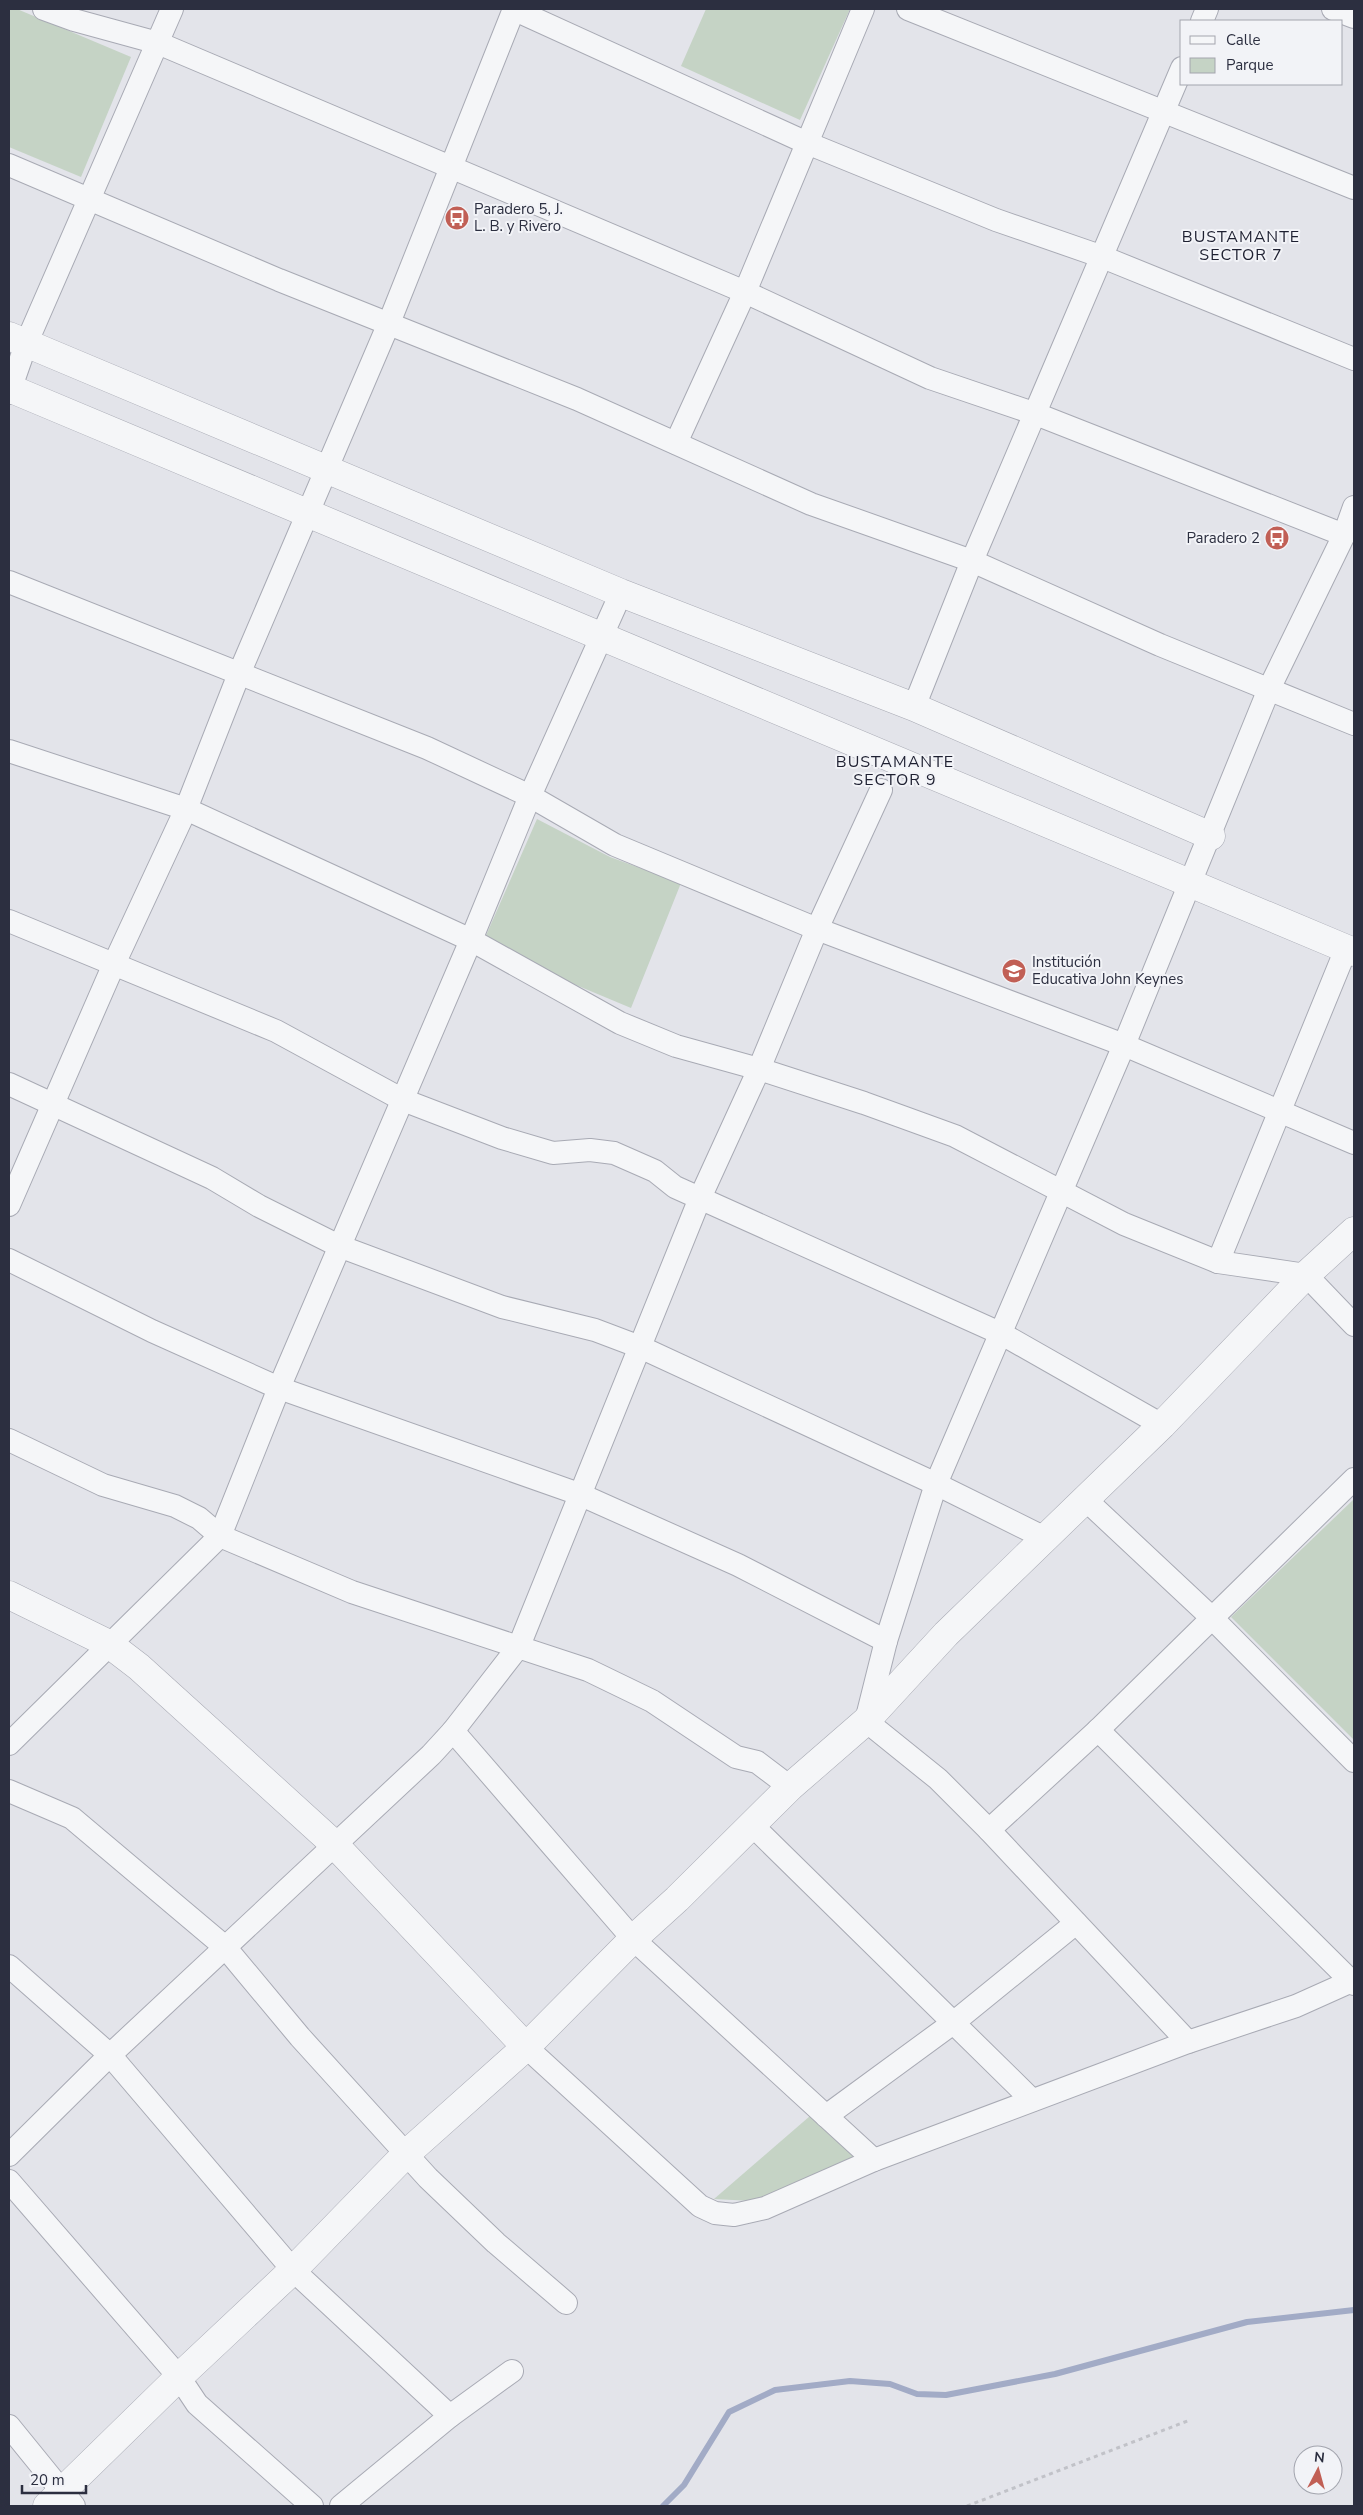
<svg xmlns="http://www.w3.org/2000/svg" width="1363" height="2515" font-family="'Nunito Sans',sans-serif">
	<rect width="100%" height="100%" fill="#e3e4ea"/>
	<!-- green -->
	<g fill="#c5d3c5">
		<polygon points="9,9 17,9 131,57 81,177 9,147"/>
		<polygon points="706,9 850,9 800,120 681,66"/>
		<polygon points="537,819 610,857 681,883 631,1008 564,980 484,940"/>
		<polygon points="1354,1499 1354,1740 1231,1617"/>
		<polygon points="810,2116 857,2159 790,2188 752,2201 714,2199"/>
	</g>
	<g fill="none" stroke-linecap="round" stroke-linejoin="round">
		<!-- stream -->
		<polyline stroke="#a2abc6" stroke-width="6" points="663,2506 684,2485 729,2412 775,2390 850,2381 890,2384 917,2394 946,2395 1055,2374 1247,2322 1354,2310"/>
		<defs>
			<g id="minor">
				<polyline points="44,9 74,20 158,43 745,292 930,378 1036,414 1344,535"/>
				<polyline points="513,9 807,143 996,220 1100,256 1354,359"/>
				<polyline points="908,9 1354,188"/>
				<polyline points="1333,9 1354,17"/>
				<polyline points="1202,21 1207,9"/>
				<polyline points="9,165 279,280 577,399 811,504 972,561 1160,645 1354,724"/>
				<polyline points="9,393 26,344 172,9"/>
				<polyline points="676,443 745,292 863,9"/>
				<polyline points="9,582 427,748 530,796 615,845 817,929 1124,1045 1354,1143"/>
				<polyline points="914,707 972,561 1182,68"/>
				<polyline points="9,751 186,809 471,940 620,1023 676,1046 759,1069 864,1103 955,1136 1124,1224 1218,1262 1306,1275 1354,1325"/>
				<polyline points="9,921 276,1031 403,1100 502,1138 553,1153 590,1150 614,1153 655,1171 675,1187 1002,1334 1162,1425"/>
				<polyline points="9,1084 212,1178 259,1206 339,1246 502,1307 595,1330 640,1347 936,1484 1045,1538"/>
				<polyline points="9,1205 114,964 186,809 239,674 389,323 514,9"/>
				<polyline points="9,1260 152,1331 279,1388 579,1494 738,1565 886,1641"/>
				<polyline points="1218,1262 1346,949"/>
				<polyline points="9,1440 103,1485 175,1506 199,1518 220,1536 352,1592 588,1670 652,1701 736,1757 757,1762 790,1787"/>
				<polyline points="1086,1500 1211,1617 1354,1761"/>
				<polyline points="1098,1730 1354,1984"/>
				<polyline points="453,1731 633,1939 874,2160"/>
				<polyline points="9,1744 220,1536 279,1388 471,940 530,796 621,593"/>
				<polyline points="9,1791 72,1818 225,1947 300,2037 428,2178 496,2243 566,2303"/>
				<polyline points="752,1825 1032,2100"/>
				<polyline points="989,1830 1098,1730 1354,1479"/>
				<polyline points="9,1966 110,2055 293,2270 450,2416"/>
				<polyline points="1188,2042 989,1830 938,1779 866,1721 886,1641 936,1484 1124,1045 1269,689 1344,535 1354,507"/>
				<polyline points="526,2047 700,2206 715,2213 734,2215 765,2208 874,2160 1188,2042 1296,2006 1354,1980"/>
				<polyline points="826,2116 953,2023 1076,1923"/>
				<polyline points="9,2155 110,2055 431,1755 453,1731 519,1646 700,1198 759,1069 817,929 881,790"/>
				<polyline points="9,2181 179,2377 197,2404 312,2506"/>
				<polyline points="9,2426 74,2506"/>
				<polyline points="341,2506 450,2416 512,2371"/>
			</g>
			<g id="tertiary">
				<polyline points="9,336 621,593 914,707 1211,836"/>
				<polyline points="9,388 1354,952"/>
				<polyline points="9,1595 109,1644 139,1667 334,1844 526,2047"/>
				<polyline points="47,2506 179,2377 293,2270 406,2154 526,2047 633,1939 677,1899 790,1787 866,1721 946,1634 1162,1425 1306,1275 1354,1231"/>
			</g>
		</defs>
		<!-- minor casing -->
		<use href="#minor" stroke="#a8aab4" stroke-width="24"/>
		<!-- tertiary casing -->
		<use href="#tertiary" stroke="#a8aab4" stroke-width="29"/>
		<!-- path -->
		<polyline stroke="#c1c2c8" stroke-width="3" stroke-dasharray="4 4" stroke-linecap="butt" points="967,2506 1190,2420"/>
		<!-- minor -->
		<use href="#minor" stroke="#f5f6f8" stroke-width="22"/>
		<!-- tertiary -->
		<use href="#tertiary" stroke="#f5f6f8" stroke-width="28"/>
	</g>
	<!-- icons -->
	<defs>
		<symbol id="bus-disc" viewBox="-11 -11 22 22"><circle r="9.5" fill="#c15f55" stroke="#f2f3f7"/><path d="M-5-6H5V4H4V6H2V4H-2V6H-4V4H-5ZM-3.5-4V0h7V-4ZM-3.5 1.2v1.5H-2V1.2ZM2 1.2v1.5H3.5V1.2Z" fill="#fff"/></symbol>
		<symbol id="school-disc" viewBox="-11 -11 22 22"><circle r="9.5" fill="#c15f55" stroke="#f2f3f7"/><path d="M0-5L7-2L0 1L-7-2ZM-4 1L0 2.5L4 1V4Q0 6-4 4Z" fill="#fff"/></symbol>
	</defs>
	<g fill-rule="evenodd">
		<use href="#bus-disc" x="443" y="204" width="28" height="28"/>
		<use href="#bus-disc" x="1263" y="524" width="28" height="28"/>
		<use href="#school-disc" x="1000" y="957" width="28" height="28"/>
	</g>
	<g text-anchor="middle" stroke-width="4" stroke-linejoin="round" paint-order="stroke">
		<!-- poi labels -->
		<g font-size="15" fill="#2c2f40" stroke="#f2f3f7" text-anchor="start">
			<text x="474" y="214">Paradero 5, J.<tspan x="474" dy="17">L. B. y Rivero</tspan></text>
			<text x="1260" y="543" text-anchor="end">Paradero 2</text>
			<text x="1032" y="967">Institución<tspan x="1032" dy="17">Educativa John Keynes</tspan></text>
		</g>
		<!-- neighbourhood labels -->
		<g font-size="16" letter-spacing="1" fill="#1e2031" stroke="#f2f3f7">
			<text x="1241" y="242">BUSTAMANTE<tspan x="1241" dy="18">SECTOR 7</tspan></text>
			<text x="895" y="767">BUSTAMANTE<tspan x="895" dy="18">SECTOR 9</tspan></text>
		</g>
	</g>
	<!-- border -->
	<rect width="1363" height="2515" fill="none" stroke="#2c2f40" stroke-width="20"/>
	<!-- legend -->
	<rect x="1180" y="20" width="162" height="65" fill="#f2f3f7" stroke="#a3a5ae"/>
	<rect x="1190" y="36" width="25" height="8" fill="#f5f6f8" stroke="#a3a5ae"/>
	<text x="1226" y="45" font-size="15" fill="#2c2f40">Calle</text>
	<rect x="1190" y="58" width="25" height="15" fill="#c5d3c5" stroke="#a3a5ae"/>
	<text x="1226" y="70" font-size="15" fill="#2c2f40">Parque</text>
	<!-- north arrow -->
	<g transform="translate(1318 2470) rotate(6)"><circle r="24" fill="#f2f3f7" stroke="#a3a5ae"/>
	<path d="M0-4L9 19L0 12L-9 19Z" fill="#c15f55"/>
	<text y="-8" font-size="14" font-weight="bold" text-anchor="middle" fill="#2c2f40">N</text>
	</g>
	<!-- scale -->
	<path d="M22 2485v8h64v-8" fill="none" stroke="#2c2f40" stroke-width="2.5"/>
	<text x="30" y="2485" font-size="15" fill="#2c2f40" stroke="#f2f3f7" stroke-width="4" paint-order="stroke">20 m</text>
</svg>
